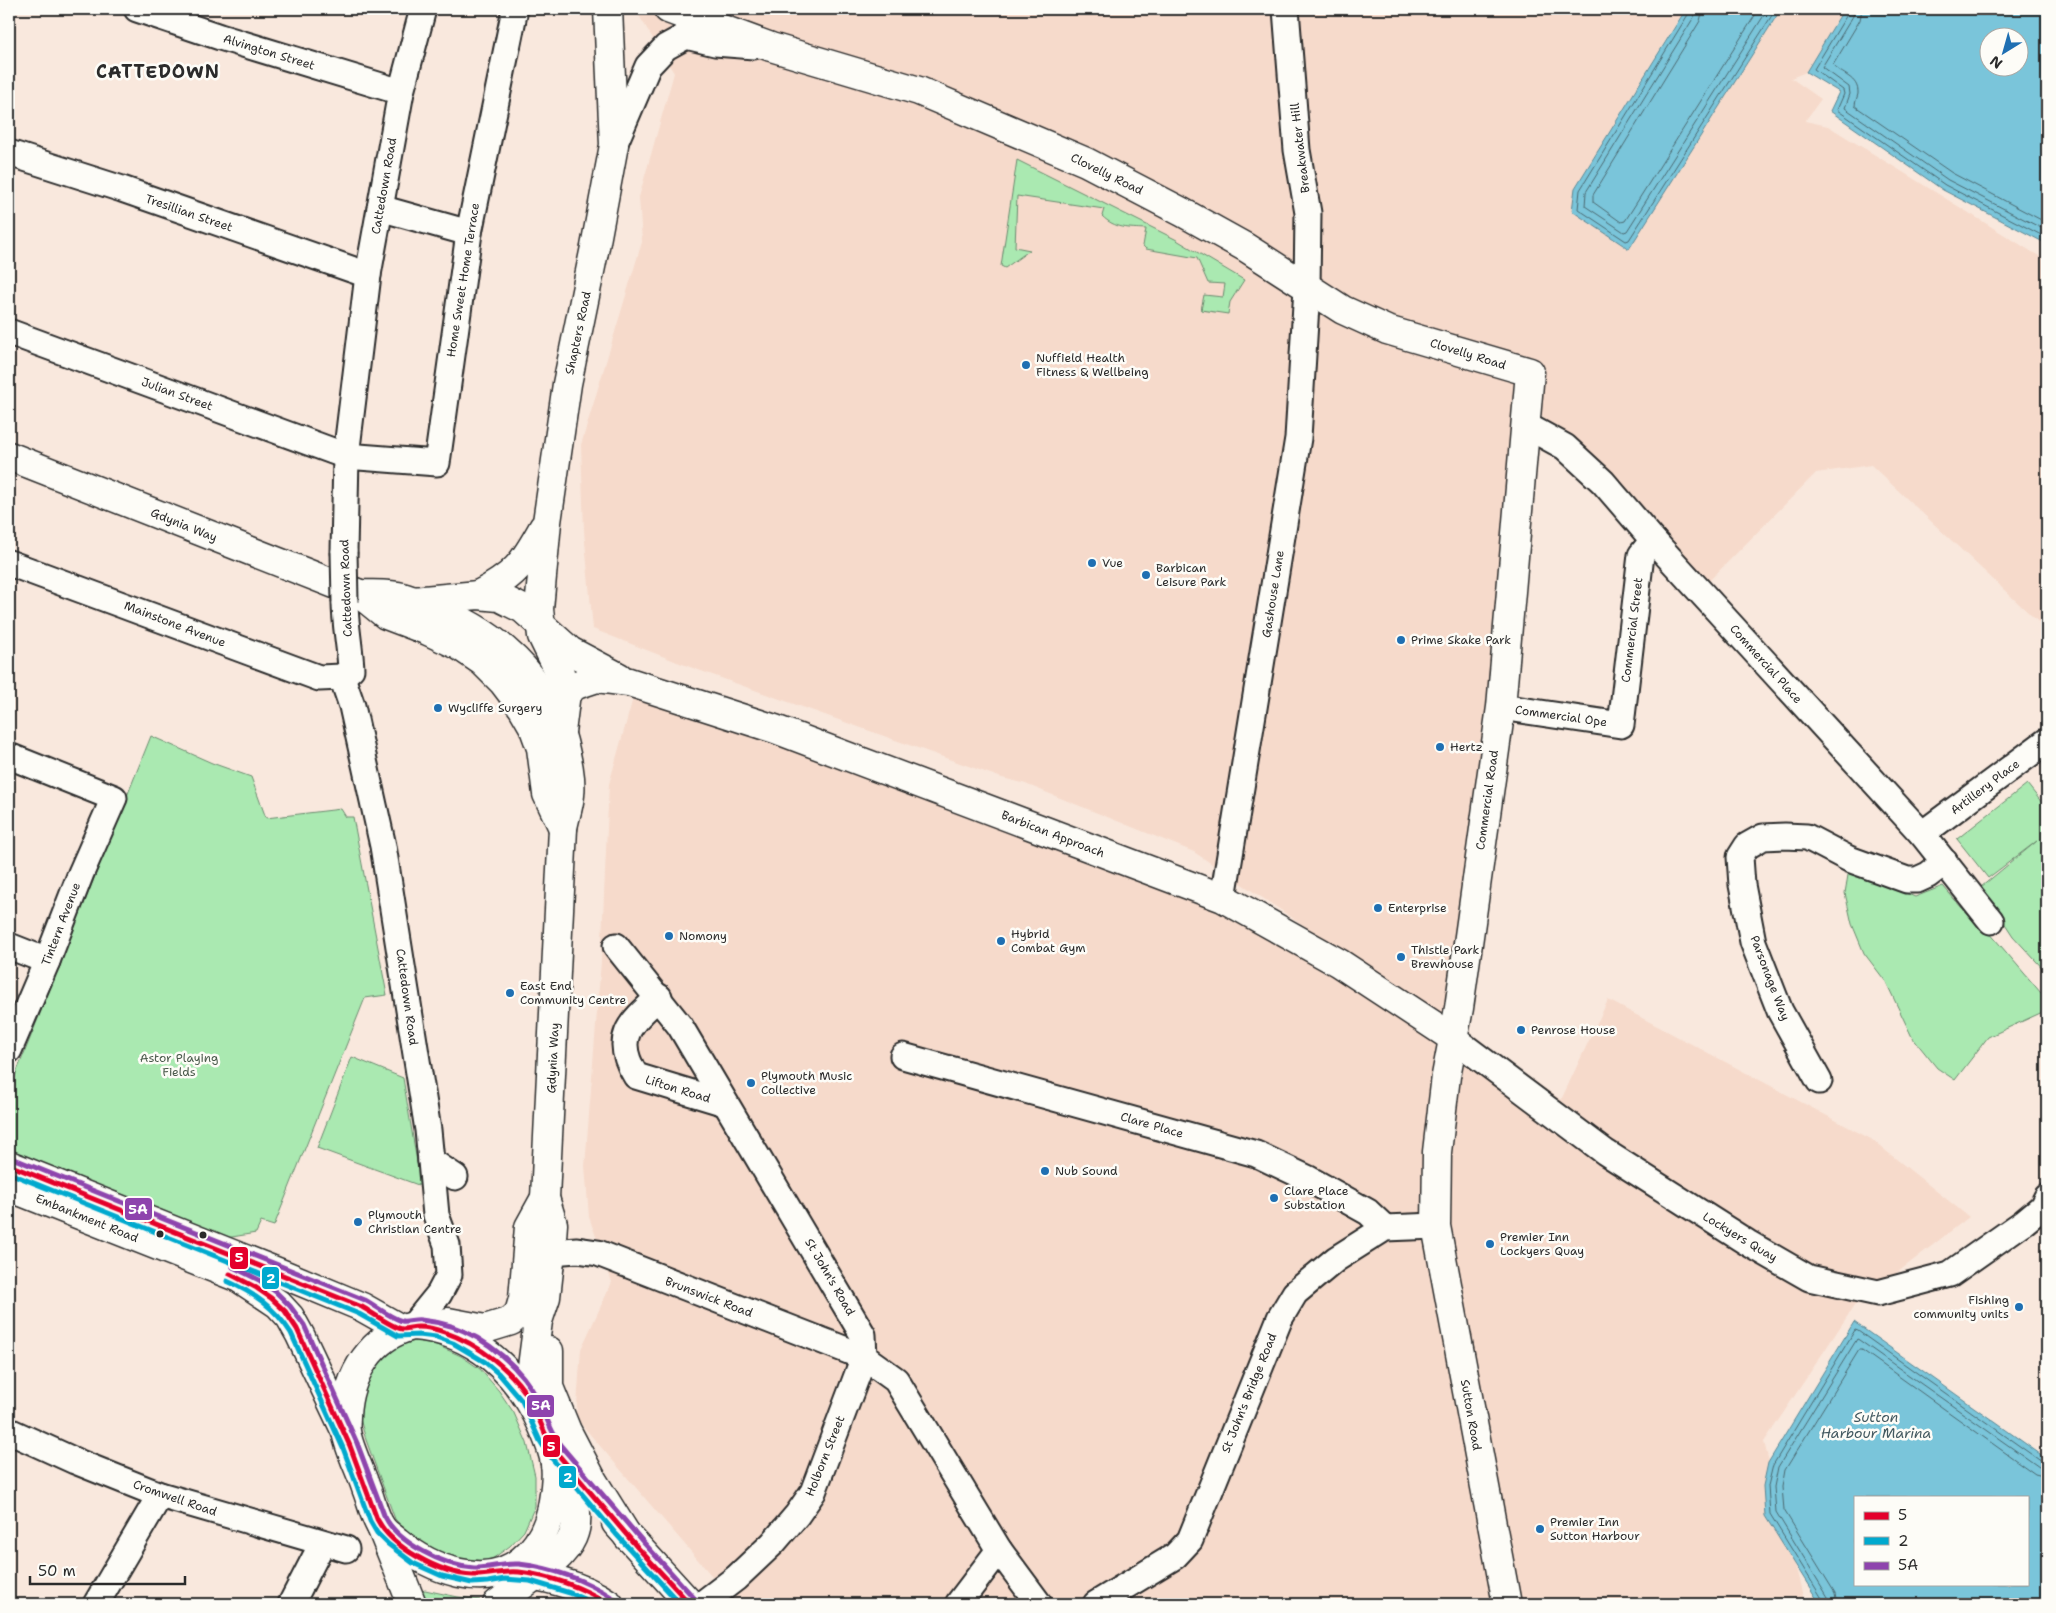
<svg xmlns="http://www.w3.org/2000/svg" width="2056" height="1613" font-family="'Shantell Sans',sans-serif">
	<rect width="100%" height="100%" fill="#f9e8dd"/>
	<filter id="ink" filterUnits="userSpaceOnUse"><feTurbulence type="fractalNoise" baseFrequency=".02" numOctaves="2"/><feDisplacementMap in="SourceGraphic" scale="10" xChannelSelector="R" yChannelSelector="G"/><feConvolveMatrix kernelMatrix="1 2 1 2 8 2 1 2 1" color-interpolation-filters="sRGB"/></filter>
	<g filter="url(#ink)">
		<!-- built -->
		<polygon fill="#f6dacb" points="635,9 1685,9 1575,188 1629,249 1781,9 1844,9 1806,72 1791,78 1821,99 1805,121 1828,126 2047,261 2047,630 1871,465 1816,473 1709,581 1629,500 1532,407 1468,1034 1561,1100 1608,1000 1871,1139 1969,1217 1854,1306 1764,1442 1805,1604 736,1604 576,1418 581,1349 612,1282 589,1217 585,1166 601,961 609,784 635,691 1192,899 1463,1032 1194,852 1023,783 1002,778 690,667 593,629 584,531 581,445 642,242 639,197 674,73"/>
		<!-- green -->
		<g fill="#aae9b1" stroke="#6a8a6e">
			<path d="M1017 160 1175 239 1244 280 1230 302 1228 314 1201 310 1204 295 1223 297 1225 284 1208 283 1197 258 1146 249 1143 246 1146 229C1129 228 1115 229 1102 216L1104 209 1017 196 1015 247 1030 250 1005 268 1001 266Z"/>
			<polygon points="151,736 212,763 251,777 266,818 341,809 346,817 353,817 387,995 365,998 274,1226 261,1222 256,1233 220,1239 9,1161 9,1091"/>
			<polygon points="2027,784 2047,809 2047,973 2013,936 1981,887 2037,841 1988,878 1957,839"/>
			<polygon points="1849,869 1915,897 1943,886 1974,922 1983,925 2047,1000 2047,1010 1988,1037 1955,1080 1937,1068 1912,1037 1886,982 1864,953 1852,924 1845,893"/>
			<polygon points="352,1057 403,1078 421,1186 317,1148"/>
			<polygon points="415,1341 432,1343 461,1356 480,1369 499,1391 514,1413 527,1443 535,1476 535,1506 524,1531 510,1546 488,1562 464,1563 421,1547 395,1519 366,1440 359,1415 362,1384 387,1352 399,1345"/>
			<polygon points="425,1590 458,1597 480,1600 474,1604 427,1604 422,1591"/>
		</g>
		<!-- water -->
		<g fill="#7ac5da" stroke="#5a8794" fill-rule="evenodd">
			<polygon points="1686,9 1781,9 1629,249 1572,211 1575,188"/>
			<path d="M1844 9H2047V244L1943 190 1830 111 1839 92 1806 72ZM1988 38H2018V68H1988Z"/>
			<path d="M1854 1322 2047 1459V1604H1820L1765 1516 1763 1486 1768 1463ZM1855 1497H2027V1584H1855Z"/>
		</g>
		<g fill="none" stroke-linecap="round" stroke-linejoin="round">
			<!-- shore -->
			<g stroke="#4b6971" stroke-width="1">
				<polyline points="1690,9 1689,13 1580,190 1578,209 1626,241 1629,240 1776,9"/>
				<polyline points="1696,9 1694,17 1586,192 1585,206 1624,232 1627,231 1768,9"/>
				<polyline points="1703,9 1700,21 1593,195 1593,202 1621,222 1625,221 1759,9"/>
				<polyline points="1848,9 1848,13 1814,69 1843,90 1844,94 1837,110 1945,185 2047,238"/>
				<polyline points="1855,9 1853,16 1822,67 1849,87 1850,94 1845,108 1948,180 2047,231"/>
				<path d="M1862 9 1860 20 1833 65C1841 75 1859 77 1858 94 1857 98 1855 102 1855 106L1952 173 2047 223"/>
				<polyline points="1824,1604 1823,1600 1770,1514 1768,1486 1773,1465 1855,1330 1858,1331 2042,1462 2047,1463"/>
				<polyline points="1830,1604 1828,1597 1776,1512 1774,1487 1778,1467 1857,1339 1859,1340 2039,1467 2047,1469"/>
				<polyline points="1837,1604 1835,1593 1784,1510 1782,1487 1785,1470 1859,1350 1862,1350 2035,1474 2047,1477"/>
			</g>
			<defs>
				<g id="street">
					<polyline points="137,9 220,37 401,92"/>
					<polyline points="614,145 648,66 666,47 686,36 715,43 754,46"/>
					<polyline points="9,153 122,189 368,275"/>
					<polyline points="380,208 469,233"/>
					<polyline points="9,332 346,456 437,463 469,233 515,9"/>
					<polyline points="1525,425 1565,447 1603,482 1653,540 1922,834 1991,921"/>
					<polyline points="344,552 346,456 368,275 401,92 423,9"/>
					<polyline points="9,563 319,678 342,677"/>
					<polyline points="342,677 352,706 383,846 428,1130 431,1161 455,1177"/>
					<path d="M342 677 351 669C350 646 345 625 345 602"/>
					<polyline points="1501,707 1621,725 1641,555 1653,540"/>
					<polyline points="9,756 114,798 81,873 47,961 9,1050"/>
					<polyline points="1922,834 2047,741"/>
					<polyline points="1223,898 1298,438 1307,288 1308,213 1297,150 1286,9"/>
					<polyline points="9,946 47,961"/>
					<polyline points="616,946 680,1026 863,1335 864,1357 813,1492 797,1515 773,1543 736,1578 702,1604"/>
					<path d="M659 997C630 1023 612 1038 636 1076L725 1103"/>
					<polyline points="1453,1038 1605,1152 1748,1243 1809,1278 1878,1293 1950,1274 2024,1222 2042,1207 2047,1197"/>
					<polyline points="903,1056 1256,1154 1307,1178 1368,1212 1385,1228"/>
					<polyline points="1819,1081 1780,1011 1753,942 1742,885 1740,857 1747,846 1763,837 1785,836 1807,837 1849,859 1907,880 1917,880 1928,875 1945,862"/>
					<polyline points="551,1252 577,1250 598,1253 864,1357 896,1380 999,1550 1039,1604"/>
					<polyline points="413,1326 439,1294 449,1275 447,1245 436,1215 431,1161"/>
					<polyline points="9,1431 75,1461 160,1495 346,1549"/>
					<polyline points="96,1604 160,1495"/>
					<polyline points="291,1604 322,1544"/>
					<polyline points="958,1604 999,1550"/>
					<polyline points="1096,1604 1175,1556 1190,1540 1280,1318 1295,1293 1336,1259 1385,1228 1436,1226"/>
				</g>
				<g id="secondary">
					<polyline points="668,9 771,47 919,91 1086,162 1182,212 1245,247 1343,310 1387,330 1530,372 1501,707 1459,1008 1446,1076 1437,1152 1436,1226 1507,1604"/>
					<path d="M478 595C516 575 523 564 543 528"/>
					<polyline points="413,601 478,595 499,597 523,609 570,651 619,677"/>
					<polyline points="566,693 560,673 542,636 539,609 547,522 567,384 595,247 614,145 608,9"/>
					<polyline points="561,732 566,693 576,685 597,678 629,682 775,729 1223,898 1339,963 1453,1038"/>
					<polyline points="381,1527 412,1604"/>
					<path d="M497 1604C552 1560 608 1543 555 1464"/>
				</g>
				<g id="primary">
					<path d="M9 456 360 594C373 594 386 594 398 596 410 598 422 605 434 609 496 632 546 677 563 742 567 758 572 778 570 795 569 806 565 817 563 828L545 1198 553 1224 551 1252 546 1297 538 1321 528 1397"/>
					<polyline points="360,594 386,615 428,631 458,645 483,662 503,682 522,707 533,726 541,748 547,794 563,828"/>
					<polyline points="9,1165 285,1275 362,1307 401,1329"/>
					<polyline points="9,1187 239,1278 278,1304 290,1317 300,1335 345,1430"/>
					<polyline points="448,1322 485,1329 511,1321 519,1313 523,1299 529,1227 545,1198"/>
					<path d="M413 1326C475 1330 519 1373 543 1427 548 1439 553 1450 555 1463 557 1475 555 1489 553 1501 550 1523 540 1545 522 1560 486 1591 430 1569 398 1542 393 1538 385 1533 381 1527 374 1516 371 1500 366 1488 361 1472 348 1447 346 1431 345 1426 346 1421 346 1416 348 1375 371 1336 413 1326Z"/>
					<polyline points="549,1351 549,1387 567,1431 593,1481 628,1537"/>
					<polyline points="616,1523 690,1604"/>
					<path d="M505 1571C540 1576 579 1583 609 1604"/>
				</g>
			</defs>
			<!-- street casing -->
			<use href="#street" stroke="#2b2b2b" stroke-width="29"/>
			<!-- secondary casing -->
			<use href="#secondary" stroke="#2b2b2b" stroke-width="31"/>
			<!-- primary casing -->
			<use href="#primary" stroke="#2b2b2b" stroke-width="31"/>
			<!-- street -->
			<use href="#street" stroke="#fdfcf7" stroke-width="25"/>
			<!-- secondary -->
			<use href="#secondary" stroke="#fdfcf7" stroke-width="28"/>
			<!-- primary -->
			<use href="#primary" stroke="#fdfcf7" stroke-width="28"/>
			<defs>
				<polyline id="street-bridge" points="344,552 345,602"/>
			</defs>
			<!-- street-bridge casing -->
			<use href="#street-bridge" stroke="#2b2b2b" stroke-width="29" stroke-linecap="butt"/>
			<!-- street-bridge -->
			<use href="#street-bridge" stroke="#fdfcf7" stroke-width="25"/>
			<defs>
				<g id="bus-1">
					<path d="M9 1165 362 1307C371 1312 393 1328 402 1329 407 1329 413 1327 418 1327 426 1327 436 1329 444 1332 479 1344 513 1370 532 1403 540 1419 544 1436 555 1451L638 1548 690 1604"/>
					<path d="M230 1274 255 1287 271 1298 285 1311 297 1329 350 1446 377 1519C392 1548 441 1574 473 1575 489 1576 503 1570 519 1572 551 1576 582 1587 609 1604"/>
				</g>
				<g id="bus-2">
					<polyline points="9,1173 359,1314 398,1336 419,1335 436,1337 453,1343 485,1362 499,1374 522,1401 540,1441 549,1455 616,1534 680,1604"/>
					<path d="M227 1281C254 1293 275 1308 291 1333L343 1448 370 1521 377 1533 388 1544 413 1563 442 1576 472 1583 488 1582 505 1579 530 1581 570 1593 595 1604"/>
				</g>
				<g id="bus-3">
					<path d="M12 1158 365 1300C376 1306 389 1317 402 1321 407 1322 415 1319 421 1320 431 1321 441 1323 451 1326 487 1338 522 1368 539 1402 547 1417 551 1433 561 1446L644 1543 695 1599"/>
					<path d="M233 1267 259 1280 276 1292 290 1306 304 1325 357 1443 384 1515C397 1543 444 1566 474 1568 490 1568 503 1563 519 1564 553 1568 585 1580 613 1598"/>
				</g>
			</defs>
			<!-- bus-1 casing -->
			<use href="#bus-1" stroke="#fdfcf7" stroke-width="9"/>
			<!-- bus-2 casing -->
			<use href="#bus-2" stroke="#fdfcf7" stroke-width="9"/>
			<!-- bus-3 casing -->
			<use href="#bus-3" stroke="#fdfcf7" stroke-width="9"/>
			<!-- bus-1 -->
			<use href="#bus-1" stroke="#e4002b" stroke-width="5"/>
			<!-- bus-2 -->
			<use href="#bus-2" stroke="#00a9ce" stroke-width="5"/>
			<!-- bus-3 -->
			<use href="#bus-3" stroke="#8e44ad" stroke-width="5"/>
		</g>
	</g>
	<!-- markers -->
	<g fill="#1f6fb2" stroke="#fdfcf7" stroke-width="2">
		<circle cx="1026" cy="365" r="5"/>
		<circle cx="1092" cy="563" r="5"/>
		<circle cx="1146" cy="575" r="5"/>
		<circle cx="1401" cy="640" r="5"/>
		<circle cx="438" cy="708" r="5"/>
		<circle cx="1440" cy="747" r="5"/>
		<circle cx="1378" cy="908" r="5"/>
		<circle cx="669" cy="936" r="5"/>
		<circle cx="1001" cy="941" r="5"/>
		<circle cx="1401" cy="957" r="5"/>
		<circle cx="510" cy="993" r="5"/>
		<circle cx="1521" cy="1030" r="5"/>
		<circle cx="751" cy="1083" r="5"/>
		<circle cx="1045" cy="1171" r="5"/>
		<circle cx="1274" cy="1198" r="5"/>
		<circle cx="358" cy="1222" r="5"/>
		<circle cx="1490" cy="1244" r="5"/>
		<circle cx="2019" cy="1307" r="5"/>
		<circle cx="1540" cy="1529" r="5"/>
	</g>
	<g fill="#2b2b2b" stroke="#fdfcf7" stroke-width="2">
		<circle cx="160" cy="1234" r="4.5"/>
		<circle cx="203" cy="1235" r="4.5"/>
	</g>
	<g text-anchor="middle" stroke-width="5" stroke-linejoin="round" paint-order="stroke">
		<!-- street labels -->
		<g font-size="12" fill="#2b2b2b" stroke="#fdfcf7">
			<text transform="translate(269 52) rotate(17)" y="4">Alvington Street</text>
			<text transform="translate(1300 148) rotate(-97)" y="4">Breakwater Hill</text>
			<text transform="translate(1107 174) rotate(26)" y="4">Clovelly Road</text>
			<text transform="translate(384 186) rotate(-80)" y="4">Cattedown Road</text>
			<text transform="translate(189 213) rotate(19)" y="4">Tresillian Street</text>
			<text transform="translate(463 280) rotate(-81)" y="4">Home Sweet Home Terrace</text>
			<text transform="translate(578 333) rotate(-78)" y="4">Shapters Road</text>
			<text transform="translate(1468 354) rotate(17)" y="4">Clovelly Road</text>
			<text transform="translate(177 394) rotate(20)" y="4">Julian Street</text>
			<text transform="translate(184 525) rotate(22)" y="4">Gdynia Way</text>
			<text transform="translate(346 588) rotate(-92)" y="4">Cattedown Road</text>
			<text transform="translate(1273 594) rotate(-81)" y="4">Gashouse Lane</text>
			<text transform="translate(175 624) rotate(21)" y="4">Mainstone Avenue</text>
			<text transform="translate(1632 630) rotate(-83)" y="4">Commercial Street</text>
			<text transform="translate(1766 664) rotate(48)" y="4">Commercial Place</text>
			<text transform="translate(1561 716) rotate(8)" y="4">Commercial Ope</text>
			<text transform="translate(1985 787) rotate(-37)" y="4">Artillery Place</text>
			<text transform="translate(1487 800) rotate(-82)" y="4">Commercial Road</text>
			<text transform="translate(1053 834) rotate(21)" y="4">Barbican Approach</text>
			<text transform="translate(61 924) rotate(-69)" y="4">Tintern Avenue</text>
			<text transform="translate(1770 978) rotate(69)" y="4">Parsonage Way</text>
			<text transform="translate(407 997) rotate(82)" y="4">Cattedown Road</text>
			<text transform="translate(553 1058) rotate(-87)" y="4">Gdynia Way</text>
			<text transform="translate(678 1089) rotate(17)" y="4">Lifton Road</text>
			<text transform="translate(1152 1125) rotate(16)" y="4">Clare Place</text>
			<text transform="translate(87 1218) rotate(22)" y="4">Embankment Road</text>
			<text transform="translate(1740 1237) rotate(31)" y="4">Lockyers Quay</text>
			<text transform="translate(830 1277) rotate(60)" y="4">St John's Road</text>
			<text transform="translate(709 1297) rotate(21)" y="4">Brunswick Road</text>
			<text transform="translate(1249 1393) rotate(-68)" y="4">St John's Bridge Road</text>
			<text transform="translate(1471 1415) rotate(80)" y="4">Sutton Road</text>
			<text transform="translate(825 1456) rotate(-68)" y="4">Holborn Street</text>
			<text transform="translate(175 1498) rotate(19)" y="4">Cromwell Road</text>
		</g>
		<!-- poi labels -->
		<g font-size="12" fill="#2b2b2b" stroke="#fdfcf7" text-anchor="start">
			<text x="1036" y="362">Nuffield Health<tspan x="1036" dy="14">Fitness &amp; Wellbeing</tspan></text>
			<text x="1102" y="567">Vue</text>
			<text x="1156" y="572">Barbican<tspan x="1156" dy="14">Leisure Park</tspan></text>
			<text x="1411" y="644">Prime Skake Park</text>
			<text x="448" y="712">Wycliffe Surgery</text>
			<text x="1450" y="751">Hertz</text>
			<text x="1388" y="912">Enterprise</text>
			<text x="1011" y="938">Hybrid<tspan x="1011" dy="14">Combat Gym</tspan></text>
			<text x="679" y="940">Nomony</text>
			<text x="1411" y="954">Thistle Park<tspan x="1411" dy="14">Brewhouse</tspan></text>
			<text x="520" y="990">East End<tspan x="520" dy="14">Community Centre</tspan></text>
			<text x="1531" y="1034">Penrose House</text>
			<text x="761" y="1080">Plymouth Music<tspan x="761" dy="14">Collective</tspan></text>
			<text x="1055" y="1175">Nub Sound</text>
			<text x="1284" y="1195">Clare Place<tspan x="1284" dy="14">Substation</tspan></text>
			<text x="368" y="1219">Plymouth<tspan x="368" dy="14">Christian Centre</tspan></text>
			<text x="1500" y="1241">Premier Inn<tspan x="1500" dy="14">Lockyers Quay</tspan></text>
			<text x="2009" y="1304" text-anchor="end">Fishing<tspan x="2009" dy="14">community units</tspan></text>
			<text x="1550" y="1526">Premier Inn<tspan x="1550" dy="14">Sutton Harbour</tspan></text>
		</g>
		<!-- park labels -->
		<g font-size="12" fill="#4b5a4c" stroke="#fdfcf7">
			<text x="179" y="1062">Astor Playing<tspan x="179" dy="14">Fields</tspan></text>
		</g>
		<!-- water labels -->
		<g font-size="14" font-style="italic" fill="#435960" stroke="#fdfcf7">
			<text x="1876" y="1422">Sutton<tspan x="1876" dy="16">Harbour Marina</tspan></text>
		</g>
		<!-- district labels -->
		<g font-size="18" font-weight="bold" letter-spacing="1" fill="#2b2b2b" stroke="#fdfcf7">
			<text x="158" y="78">CATTEDOWN</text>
		</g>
	</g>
	<g stroke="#fdfcf7" stroke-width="2">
		<rect x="124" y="1197" width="29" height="24" rx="5" fill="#8e44ad"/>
		<rect x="229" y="1246" width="20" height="24" rx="5" fill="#e4002b"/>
		<rect x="261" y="1266" width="19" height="24" rx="5" fill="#00a9ce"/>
		<rect x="526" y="1394" width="29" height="24" rx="5" fill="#8e44ad"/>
		<rect x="542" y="1434" width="19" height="24" rx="5" fill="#e4002b"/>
		<rect x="558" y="1465" width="19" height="24" rx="5" fill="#00a9ce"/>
	</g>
	<g font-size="14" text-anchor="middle" font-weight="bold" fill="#fff">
		<text x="138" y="1214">5A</text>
		<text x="239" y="1262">5</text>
		<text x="271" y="1283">2</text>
		<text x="541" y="1410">5A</text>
		<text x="551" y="1451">5</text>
		<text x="568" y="1482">2</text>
	</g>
	<!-- margin -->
	<rect width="2056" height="1613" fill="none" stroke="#fdfcf7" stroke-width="30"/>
	<rect x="15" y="15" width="2026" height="1583" fill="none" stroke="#2b2b2b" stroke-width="2" filter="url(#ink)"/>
	<!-- legend -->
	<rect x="1854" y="1496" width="175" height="90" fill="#fdfcf7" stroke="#a9a8a5"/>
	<rect x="1864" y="1512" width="25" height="8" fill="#e4002b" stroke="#a9a8a5"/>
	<text x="1898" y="1520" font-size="15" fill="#2b2b2b">5</text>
	<rect x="1864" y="1537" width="25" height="8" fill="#00a9ce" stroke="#a9a8a5"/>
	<text x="1898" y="1546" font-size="15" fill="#2b2b2b">2</text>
	<rect x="1864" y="1562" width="25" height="8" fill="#8e44ad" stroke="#a9a8a5"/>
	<text x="1898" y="1570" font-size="15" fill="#2b2b2b">5A</text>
	<!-- north arrow -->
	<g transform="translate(2004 52) rotate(217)"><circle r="24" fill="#fdfcf7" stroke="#a9a8a5"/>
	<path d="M0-4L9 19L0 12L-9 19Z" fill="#1f6fb2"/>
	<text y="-8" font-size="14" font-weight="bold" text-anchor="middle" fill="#2b2b2b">N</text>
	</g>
	<!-- scale -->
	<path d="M30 1576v8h155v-8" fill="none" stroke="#2b2b2b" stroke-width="2.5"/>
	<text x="38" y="1576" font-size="15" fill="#2b2b2b" stroke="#fdfcf7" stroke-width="4" paint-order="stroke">50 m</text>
</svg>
